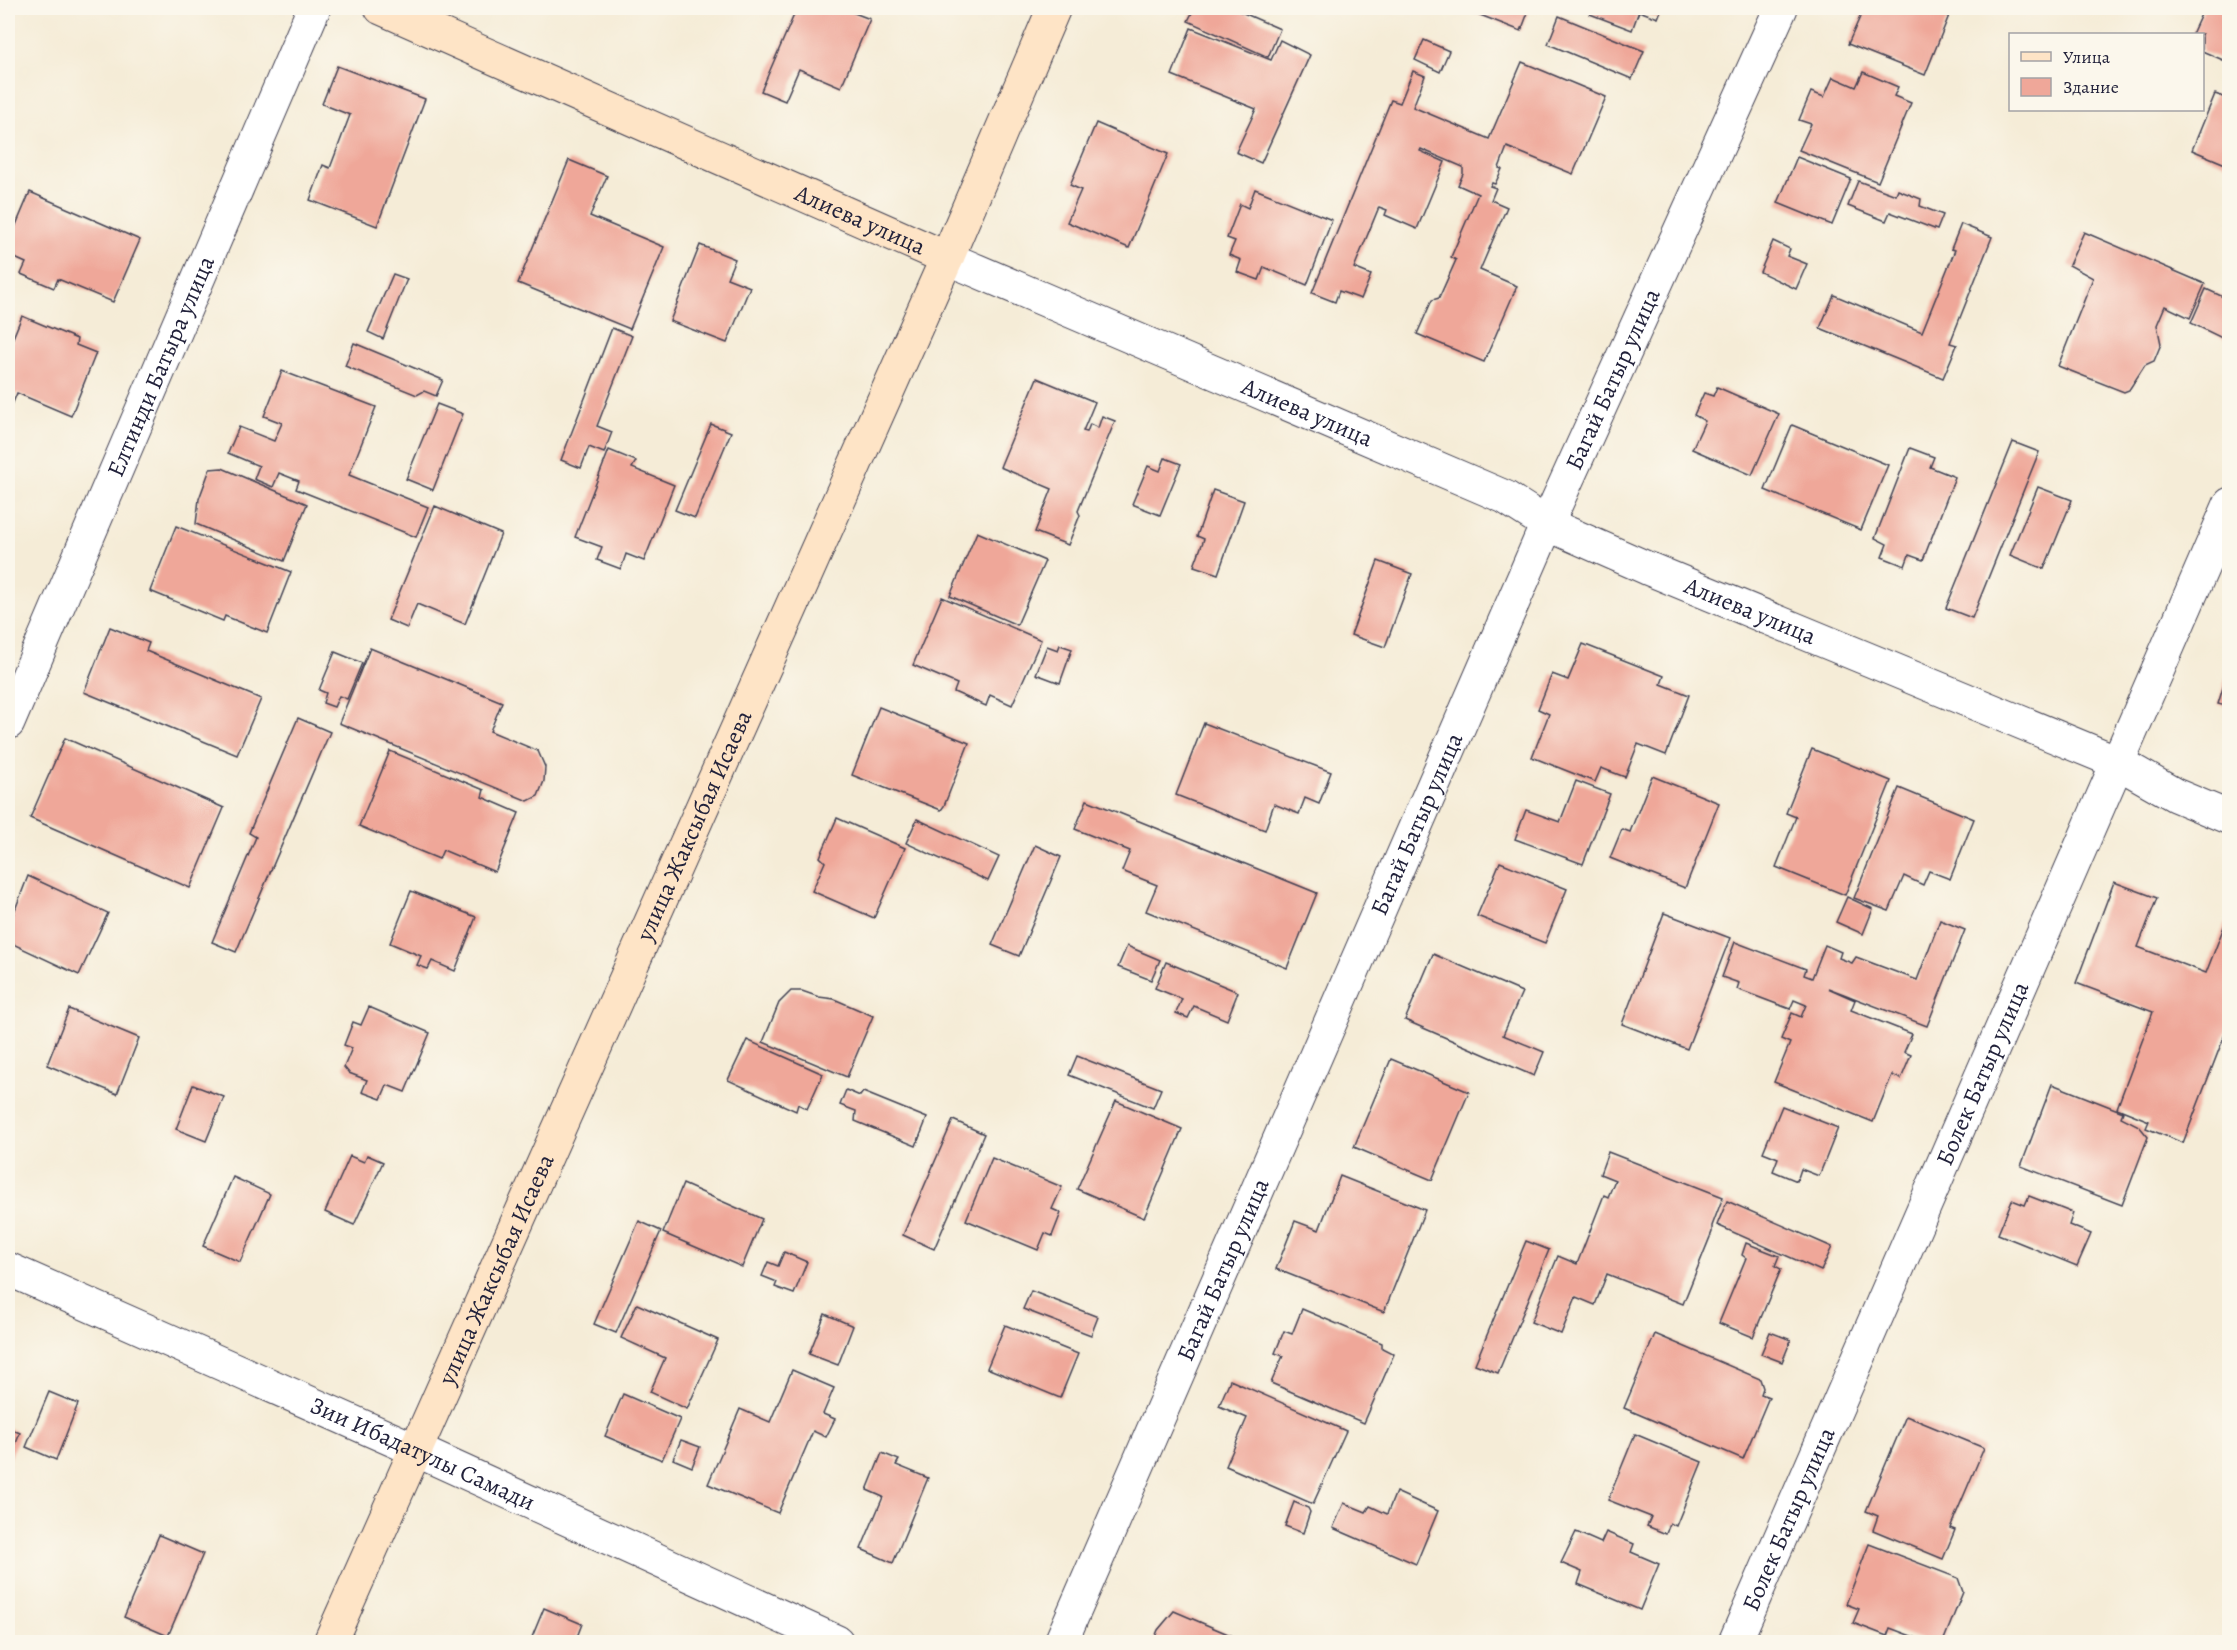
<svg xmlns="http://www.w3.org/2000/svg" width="2237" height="1650" font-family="Alegreya,serif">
	<rect width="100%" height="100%" fill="#fbf7ec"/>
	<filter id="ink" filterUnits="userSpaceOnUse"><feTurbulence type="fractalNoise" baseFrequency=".0167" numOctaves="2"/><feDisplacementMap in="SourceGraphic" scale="12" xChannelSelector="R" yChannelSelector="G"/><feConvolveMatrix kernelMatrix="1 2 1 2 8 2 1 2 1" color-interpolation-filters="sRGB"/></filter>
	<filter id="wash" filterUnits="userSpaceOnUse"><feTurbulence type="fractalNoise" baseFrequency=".008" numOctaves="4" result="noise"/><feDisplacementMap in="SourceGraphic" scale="24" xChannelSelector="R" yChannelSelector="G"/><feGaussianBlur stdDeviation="1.35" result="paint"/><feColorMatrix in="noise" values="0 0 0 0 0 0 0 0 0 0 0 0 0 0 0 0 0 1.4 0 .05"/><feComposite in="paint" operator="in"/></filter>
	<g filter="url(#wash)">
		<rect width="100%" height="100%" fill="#f5ecd7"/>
		<g id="blocks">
			<!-- building -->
			<g fill="#efa799">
				<polygon points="797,8 841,8 870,19 841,87 799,69 785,101 761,91"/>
				<polygon points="1179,8 1232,8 1280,29 1268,57 1188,21 1192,13"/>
				<polygon points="1471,8 1523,8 1529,10 1521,31 1470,11"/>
				<polygon points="1592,8 1662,8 1658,18 1639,11 1632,30 1590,14"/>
				<polygon points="1864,8 1952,8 1925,75 1848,44"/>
				<polygon points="2204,8 2230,8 2230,63 2202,51 2202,34 2192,34"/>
				<polygon points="1559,16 1644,51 1632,79 1548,44"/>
				<polygon points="1191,28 1271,60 1280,40 1310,55 1261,163 1236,152 1256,109 1172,75"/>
				<polygon points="1424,40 1449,51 1440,72 1415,60"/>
				<polygon points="1522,62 1606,97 1573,174 1507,147 1499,168 1502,169 1495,184 1492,183 1490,186 1496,188 1491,200 1507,207 1480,270 1517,286 1484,362 1417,334 1432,300 1439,298 1456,260 1451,257 1478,194 1458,185 1463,174 1463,167 1421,149 1420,151 1445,162 1417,229 1385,215 1387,210 1379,207 1354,268 1371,275 1361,299 1339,291 1335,302 1312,293 1391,100 1400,103 1413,71 1425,76 1413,107 1489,139"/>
				<polygon points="337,66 425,99 377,226 310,200 323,165 330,168 350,115 322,104"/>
				<polygon points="1863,72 1898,87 1894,96 1911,103 1878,182 1799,150 1811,124 1799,120 1811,92 1824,97 1833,77 1856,87"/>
				<polygon points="2230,93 2230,166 2192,150 2215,94 2227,98"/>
				<polygon points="1096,123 1168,154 1129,248 1067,222 1081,190 1070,185"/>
				<polygon points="1797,157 1851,179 1832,225 1778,203"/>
				<polygon points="569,160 607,176 590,216 664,247 630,329 518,283"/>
				<polygon points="1858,181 1896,195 1898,190 1921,199 1920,206 1943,215 1937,230 1890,212 1886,221 1848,206"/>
				<polygon points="1255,189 1332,220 1307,285 1264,267 1259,280 1237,272 1241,260 1229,255 1235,241 1227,238 1240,204 1248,208"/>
				<polygon points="30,192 140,240 113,302 58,279 54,288 21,274 26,263 8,255 8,244"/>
				<polygon points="1961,224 1992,237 1950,343 1957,345 1943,378 1820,328 1834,295 1922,332 1955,250 1951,249"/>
				<polygon points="2084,232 2205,284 2190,318 2165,306 2157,325 2161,344 2154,361 2145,365 2129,390 2124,392 2058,366 2093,278 2069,265"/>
				<polygon points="1773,241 1790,249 1787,256 1807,264 1796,289 1760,272"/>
				<polygon points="700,245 735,259 727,278 750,287 727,343 670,321"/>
				<polygon points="393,274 407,279 383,339 368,332"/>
				<polygon points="2206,289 2230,300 2230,332 2226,340 2191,323"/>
				<polygon points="22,316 77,339 76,345 96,353 71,416 17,393 10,410 8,409 8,350"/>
				<polygon points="612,328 632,336 597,426 612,432 604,453 589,447 581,468 561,460"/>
				<polygon points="354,343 443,380 436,396 424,391 417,395 345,366"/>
				<polygon points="282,371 376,407 349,475 428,507 416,537 296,489 299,481 279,473 273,487 254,479 259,466 228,453 239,427 274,441 282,423 264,416"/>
				<polygon points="1037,378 1095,402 1083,431 1087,432 1090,424 1098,428 1102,416 1115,421 1078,511 1080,515 1068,545 1035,532 1052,489 1000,467"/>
				<polygon points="1717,387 1779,414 1752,475 1692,449 1705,421 1694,415 1704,393 1713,396"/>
				<polygon points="437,404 463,414 433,490 406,479"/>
				<polygon points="711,424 731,432 695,518 675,510"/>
				<polygon points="1792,425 1888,465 1861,530 1765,490"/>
				<polygon points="2013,442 2039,452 1972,618 1946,608"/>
				<polygon points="1910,448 1934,457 1930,467 1955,477 1923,560 1909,555 1905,566 1882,557 1887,544 1875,538"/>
				<polygon points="609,450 636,461 632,468 674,485 644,561 626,554 621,569 597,560 602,547 575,537"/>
				<polygon points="1165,458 1181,464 1160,515 1132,504 1148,466 1160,471"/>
				<polygon points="222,468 307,504 284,561 196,524 199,499 210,469"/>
				<polygon points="2038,487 2072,500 2044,569 2010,555"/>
				<polygon points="1213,490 1244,501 1218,574 1194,566 1204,539 1197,536"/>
				<polygon points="435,506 501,534 465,624 417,604 407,628 388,620"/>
				<polygon points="176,526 291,572 267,633 225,616 223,621 150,591"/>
				<polygon points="977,532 1045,561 1017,625 950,596"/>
				<polygon points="1378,561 1412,574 1385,647 1351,635"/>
				<polygon points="942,597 1041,640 1012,705 990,695 986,706 954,692 957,684 913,665"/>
				<polygon points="110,627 149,643 146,651 261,699 237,755 84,692"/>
				<polygon points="1583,644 1664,676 1661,684 1689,695 1666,755 1638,744 1625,777 1601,768 1595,782 1532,757 1549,714 1538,709 1552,674 1568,680"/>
				<polygon points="1060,645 1072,649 1060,683 1036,674 1047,646 1058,650"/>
				<polygon points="370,648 502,702 490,731 538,751 545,767 544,781 538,796 528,801 339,723"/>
				<polygon points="335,652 362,663 347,699 339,696 334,707 323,703 326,693 319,690"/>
				<polygon points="2230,665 2230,707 2218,704"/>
				<polygon points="879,707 969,743 944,806 941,810 852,775"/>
				<polygon points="298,718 330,732 236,952 212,942 256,837 249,833"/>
				<polygon points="1204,723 1331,772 1319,804 1305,798 1299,814 1274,804 1265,830 1176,795"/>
				<polygon points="65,738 224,808 190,888 30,818"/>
				<polygon points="1812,749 1891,781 1845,895 1776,867 1796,817 1786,813"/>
				<polygon points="390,751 484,790 482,797 519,813 495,872 443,850 439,859 359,826"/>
				<polygon points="1652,776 1719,803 1685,888 1610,858 1622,829 1630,832"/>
				<polygon points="1576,781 1610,794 1583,864 1515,839 1526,810 1560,822"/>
				<polygon points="1899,788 1974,819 1950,879 1929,871 1923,885 1904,876 1889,911 1854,898"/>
				<polygon points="1087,800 1317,893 1287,968 1146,911 1157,885 1122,871 1130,851 1075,829"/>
				<polygon points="837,818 905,848 874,918 812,891 825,862 820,857"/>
				<polygon points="917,819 999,857 988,881 906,843"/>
				<polygon points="1035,845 1061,857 1019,956 992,945"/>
				<polygon points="1500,862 1567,889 1545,943 1477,916"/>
				<polygon points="28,876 108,913 79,975 15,945 8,936 8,928"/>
				<polygon points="2114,882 2157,898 2138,947 2206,973 2225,924 2230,925 2230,1021 2183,1143 2146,1128 2149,1121 2117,1108 2153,1012 2076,983"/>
				<polygon points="411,891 476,917 455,971 432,961 428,969 417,965 421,956 390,943"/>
				<polygon points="1847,897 1873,909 1863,934 1836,922"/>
				<polygon points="1664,913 1730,938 1687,1049 1622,1024"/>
				<polygon points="1940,920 1965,930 1927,1026 1828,988 1855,1000 1851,1010 1912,1034 1904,1052 1911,1055 1901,1079 1892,1075 1873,1122 1774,1082 1790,1043 1781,1039 1792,1013 1801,1017 1806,1005 1794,1000 1790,1009 1737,989 1739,983 1722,977 1735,942 1806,969 1804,975 1812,978 1825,945 1841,952 1839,958 1852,963 1856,957 1917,980"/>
				<polygon points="1127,946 1160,960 1151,980 1118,967"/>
				<polygon points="1433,954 1522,992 1503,1035 1544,1052 1534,1076 1405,1020"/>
				<polygon points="1166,962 1238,992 1227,1020 1194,1006 1188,1018 1176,1013 1182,999 1155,988"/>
				<polygon points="791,991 802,991 819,997 834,999 873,1016 847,1077 763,1042 779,1003"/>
				<polygon points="369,1007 430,1033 405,1092 387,1085 381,1099 362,1092 367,1080 349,1073 344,1067 352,1048 344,1045 353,1022 361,1025"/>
				<polygon points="69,1009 139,1038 117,1094 47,1065"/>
				<polygon points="747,1040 823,1074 807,1109 798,1104 796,1111 728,1080"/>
				<polygon points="1077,1056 1161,1089 1153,1108 1069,1075"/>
				<polygon points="1391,1059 1469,1092 1432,1180 1354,1147"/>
				<polygon points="2052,1084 2123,1112 2121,1117 2139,1126 2148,1137 2122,1205 2021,1166"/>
				<polygon points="193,1085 224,1097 206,1141 176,1129"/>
				<polygon points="846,1090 860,1096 863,1092 927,1118 916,1146 855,1121 856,1111 840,1105"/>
				<polygon points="1116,1101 1182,1129 1144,1218 1077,1189"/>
				<polygon points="1782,1106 1838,1128 1819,1176 1801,1169 1797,1181 1773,1171 1778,1158 1763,1152"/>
				<polygon points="953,1120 984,1134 934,1249 903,1235"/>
				<polygon points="1608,1152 1723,1197 1712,1226 1712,1232 1683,1304 1607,1274 1595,1305 1576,1297 1561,1334 1531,1322 1558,1256 1577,1264 1604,1195 1608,1197 1615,1180 1600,1174"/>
				<polygon points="367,1155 383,1162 354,1225 325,1212 350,1156 364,1162"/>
				<polygon points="992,1158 1062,1187 1052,1209 1061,1213 1052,1236 1045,1233 1038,1250 966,1220"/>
				<polygon points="1340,1176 1425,1210 1384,1312 1276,1269 1295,1221 1319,1230"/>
				<polygon points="233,1177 270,1194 240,1262 203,1246"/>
				<polygon points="683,1184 762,1219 742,1267 663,1233"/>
				<polygon points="2029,1196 2073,1213 2069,1225 2091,1234 2077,1266 1998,1234 2012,1200 2025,1205"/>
				<polygon points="1727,1201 1832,1247 1821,1271 1717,1225"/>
				<polygon points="639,1221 661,1231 616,1333 594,1324"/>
				<polygon points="1526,1241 1549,1250 1498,1373 1475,1364"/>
				<polygon points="1746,1243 1779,1256 1775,1266 1781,1269 1753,1337 1719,1323 1746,1258 1742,1255"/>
				<polygon points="784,1252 807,1262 794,1294 775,1287 777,1282 762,1276 768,1262 778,1266"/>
				<polygon points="1031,1291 1098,1317 1091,1335 1023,1309"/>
				<polygon points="637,1304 718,1340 687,1409 650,1392 665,1358 621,1338"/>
				<polygon points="1302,1309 1382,1343 1382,1348 1394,1354 1364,1423 1271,1383 1283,1356 1275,1353 1284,1331 1292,1334"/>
				<polygon points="825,1314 853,1326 838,1365 809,1354"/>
				<polygon points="1005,1325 1078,1354 1060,1398 987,1368"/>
				<polygon points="1770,1332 1791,1340 1782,1362 1761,1354"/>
				<polygon points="1655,1334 1760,1379 1763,1388 1761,1394 1769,1397 1743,1459 1624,1408"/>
				<polygon points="792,1370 834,1388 823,1414 835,1419 826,1437 813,1431 778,1513 708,1484 740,1409 770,1422"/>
				<polygon points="1230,1380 1346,1431 1313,1504 1226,1466 1247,1418 1219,1406"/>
				<polygon points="49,1392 78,1404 56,1460 26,1447"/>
				<polygon points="623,1394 680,1419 662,1460 605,1436"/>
				<polygon points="1906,1416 1984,1448 1950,1528 1955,1530 1943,1559 1873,1530 1878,1516 1866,1511"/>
				<polygon points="8,1428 20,1433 8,1464"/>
				<polygon points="1635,1434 1702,1462 1676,1526 1670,1523 1666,1534 1647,1526 1651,1517 1608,1500"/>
				<polygon points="681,1440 700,1447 692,1467 673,1459"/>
				<polygon points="882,1453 899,1460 896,1465 928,1478 893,1563 861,1549 883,1497 867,1490"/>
				<polygon points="1396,1492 1438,1511 1416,1564 1333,1528 1344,1503 1366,1512 1370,1506 1387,1514"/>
				<polygon points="1294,1502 1308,1508 1310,1512 1303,1533 1285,1526"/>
				<polygon points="1576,1532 1601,1543 1606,1532 1634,1544 1631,1552 1659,1564 1640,1610 1578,1584 1582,1572 1561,1563"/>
				<polygon points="159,1535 203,1554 168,1636 124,1617"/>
				<polygon points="1869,1544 1958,1578 1963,1592 1943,1642 1927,1642 1890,1628 1887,1636 1853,1623 1859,1609 1846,1604"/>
				<polygon points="544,1608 582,1624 575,1642 530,1642"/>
				<polygon points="1174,1611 1242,1640 1241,1642 1153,1642 1158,1630"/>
			</g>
		</g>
	</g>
	<g filter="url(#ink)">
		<use href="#blocks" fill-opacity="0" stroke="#424052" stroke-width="1.5"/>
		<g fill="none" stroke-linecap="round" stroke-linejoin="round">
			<defs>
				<g id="street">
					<path id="s1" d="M947 258 1505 497 1547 524 1647 568 2117 762 2175 795 2230 818"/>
					<path id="s2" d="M8 723 314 8"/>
					<path id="s3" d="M8 1269 416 1450 837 1642"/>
					<path id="s4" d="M1061 1642 1547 524 1781 8"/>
					<path id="s5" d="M1735 1642 2230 504"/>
				</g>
				<g id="secondary">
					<path id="s6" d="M381 8 947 258"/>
					<path id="s7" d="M330 1642 947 258 1054 8"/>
				</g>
			</defs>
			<!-- street casing -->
			<use href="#street" stroke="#424052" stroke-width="35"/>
			<!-- secondary casing -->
			<use href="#secondary" stroke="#424052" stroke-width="35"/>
			<!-- street -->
			<use href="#street" stroke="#fff" stroke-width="33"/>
			<!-- secondary -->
			<use href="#secondary" stroke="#fee4c6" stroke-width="33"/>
		</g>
	</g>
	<g text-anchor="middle" stroke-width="4.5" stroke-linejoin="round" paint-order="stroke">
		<!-- street labels -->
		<g font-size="24" fill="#22223b" stroke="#fbf7ec">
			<text dy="8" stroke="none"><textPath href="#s6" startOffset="524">Алиева улица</textPath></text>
			<text dy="8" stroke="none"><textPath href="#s2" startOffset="388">Елтинди Батыра улица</textPath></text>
			<text dy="8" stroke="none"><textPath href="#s4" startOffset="1378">Багай Батыр улица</textPath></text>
			<text dy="8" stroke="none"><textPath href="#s1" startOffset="392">Алиева улица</textPath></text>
			<text dy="8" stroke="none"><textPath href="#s1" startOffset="878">Алиева улица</textPath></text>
			<text dy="8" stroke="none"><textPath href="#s4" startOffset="892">Багай Батыр улица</textPath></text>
			<text dy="8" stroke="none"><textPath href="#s7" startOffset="894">улица Жаксыбая Исаева</textPath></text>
			<text dy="8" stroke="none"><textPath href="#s5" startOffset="620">Болек Батыр улица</textPath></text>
			<text dy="8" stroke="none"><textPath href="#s4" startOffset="406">Багай Батыр улица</textPath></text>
			<text dy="8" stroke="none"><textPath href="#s7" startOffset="408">улица Жаксыбая Исаева</textPath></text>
			<text dy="8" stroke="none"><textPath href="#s3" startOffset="454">Зии Ибадатулы Самади</textPath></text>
			<text dy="8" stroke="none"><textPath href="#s5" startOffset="134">Болек Батыр улица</textPath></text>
		</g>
	</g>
	<!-- margin -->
	<rect width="2237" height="1650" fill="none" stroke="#fbf7ec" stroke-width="30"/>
	<!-- legend -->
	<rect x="2009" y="33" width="195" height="78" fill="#fbf7ec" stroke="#a4a2a5" stroke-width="1.5"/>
	<rect x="2021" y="52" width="30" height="9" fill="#fee4c6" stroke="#a4a2a5" stroke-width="1.5"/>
	<text x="2063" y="63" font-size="18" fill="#22223b">Улица</text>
	<rect x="2021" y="78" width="30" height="18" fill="#efa799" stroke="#a4a2a5" stroke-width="1.5"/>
	<text x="2063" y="93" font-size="18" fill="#22223b">Здание</text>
</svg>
